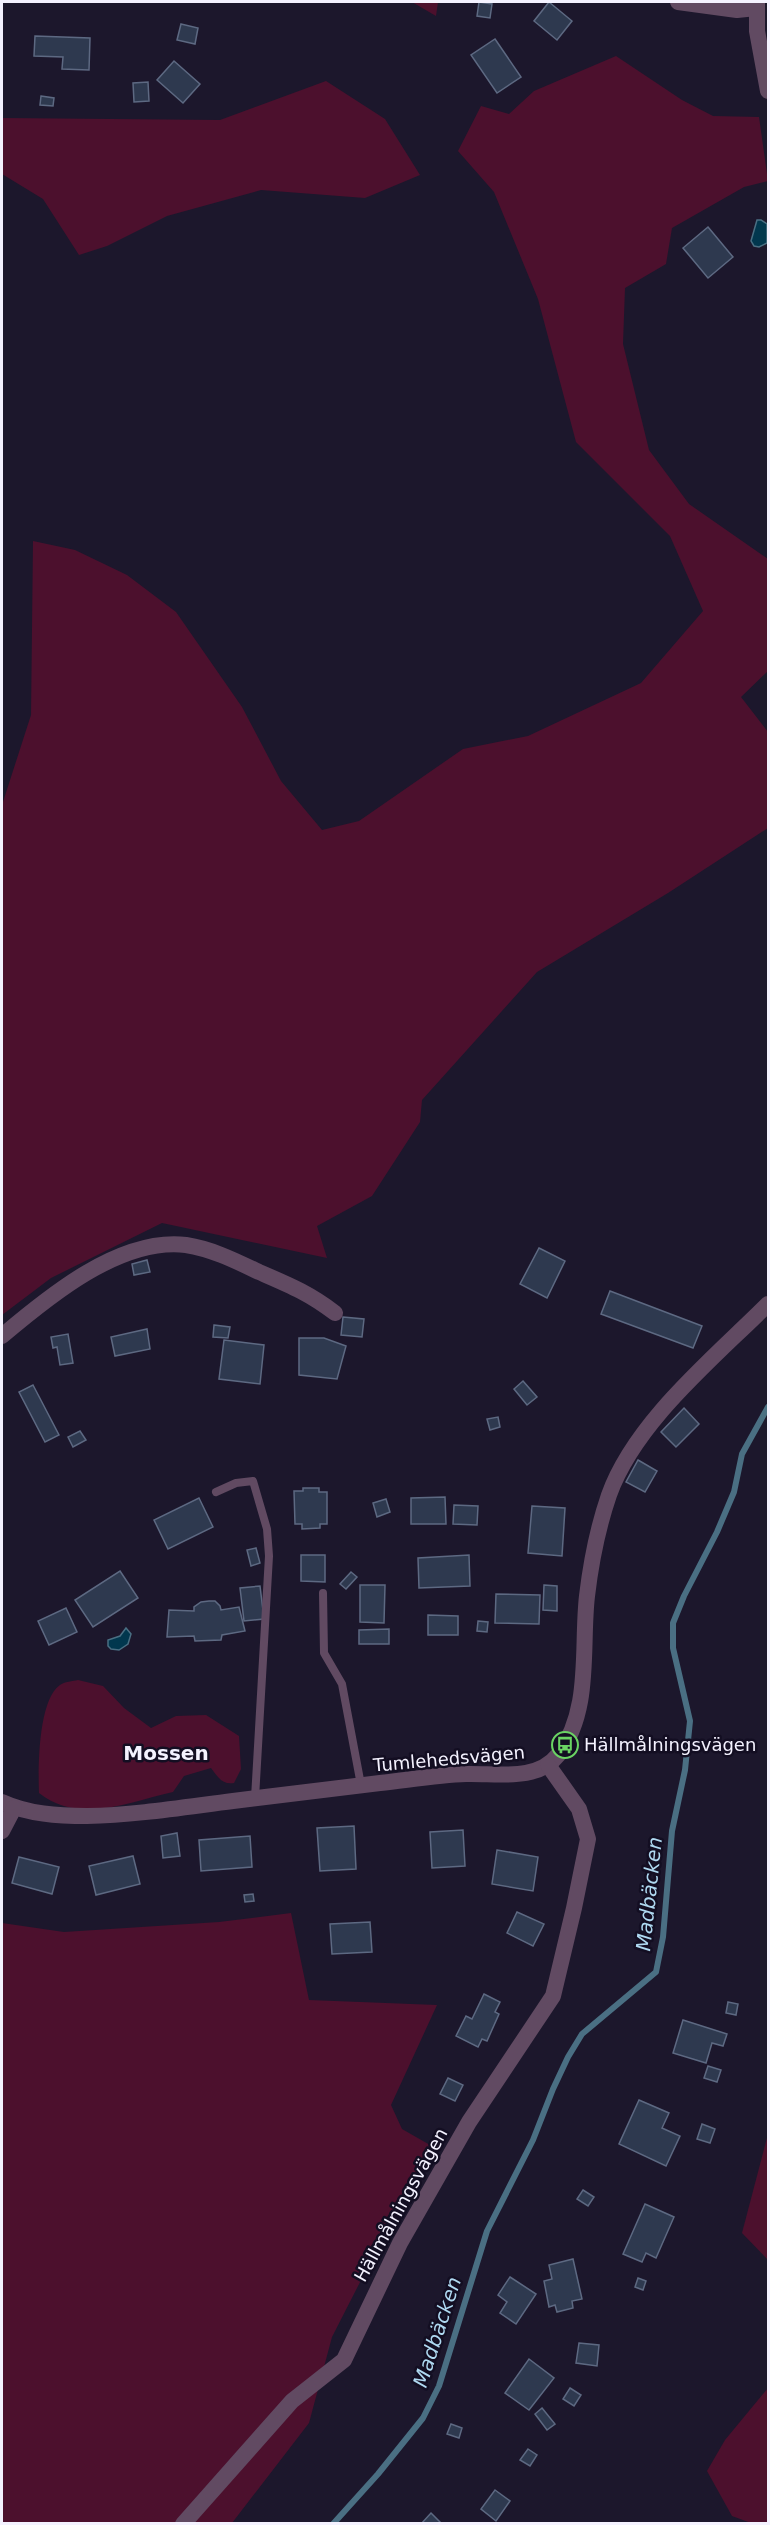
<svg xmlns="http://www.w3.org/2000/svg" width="770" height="2525" font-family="'DejaVu Sans',sans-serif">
	<rect width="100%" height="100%" fill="#1c172c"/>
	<!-- green -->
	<g fill="#4c102d">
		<polygon points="412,2 438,2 436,16"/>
		<polygon points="616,56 682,100 713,116 759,117 768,181 744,187 672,228 666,264 625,288 623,344 649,450 689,504 768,559 768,671 741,697 768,732 768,828 668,893 537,972 422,1100 420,1122 372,1196 317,1226 327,1258 162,1223 51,1278 2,1315 2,805 31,715 33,541 75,550 127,575 176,612 242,707 281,781 322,830 359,821 463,749 528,736 641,683 703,611 670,536 576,442 538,299 494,192 458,151 481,106 509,114 534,91"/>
		<polygon points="326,81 385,119 420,175 365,198 261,190 167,216 107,246 79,255 43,199 2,174 2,118 220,120"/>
		<path d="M78 1680 103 1686 124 1708 151 1728 176 1716 206 1715 239 1736 241 1769 234 1783C222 1785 218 1777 211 1768L184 1776 173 1792C128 1802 80 1825 39 1793 38 1769 38 1700 60 1685 64 1682 73 1681 78 1680Z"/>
		<polygon points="291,1913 309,2000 437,2005 391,2105 402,2129 430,2145 332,2337 309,2423 232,2523 2,2524 2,1923 64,1932 219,1922"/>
		<polygon points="768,2134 768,2260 742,2233"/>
		<polygon points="768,2388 768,2523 751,2523 732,2516 707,2471 725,2440"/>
	</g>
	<!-- water -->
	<g fill="#01374e" stroke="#4a6f83" stroke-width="1.5">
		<polygon points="757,220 761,220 767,224 767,243 759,247 754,246 751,241"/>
		<polygon points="126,1628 131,1634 128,1644 119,1650 111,1649 108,1646 108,1640 120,1636"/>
	</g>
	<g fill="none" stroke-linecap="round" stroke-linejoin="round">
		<!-- stream -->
		<polyline stroke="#4a6f83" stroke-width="6" points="333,2524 378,2474 423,2418 439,2386 487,2231 533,2140 553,2089 568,2057 582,2034 656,1972 663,1937 672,1831 685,1770 690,1721 673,1648 673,1623 684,1596 717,1532 734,1492 742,1454 768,1407"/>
	</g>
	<!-- building -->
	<g fill="#2e394f" stroke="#5d6982" stroke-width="1.5">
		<polygon points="479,2 492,4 490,18 477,16"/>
		<polygon points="549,2 572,21 557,40 534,21"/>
		<polygon points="181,24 198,28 195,44 177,40"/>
		<polygon points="35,36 90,38 89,70 62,69 63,57 34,56"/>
		<polygon points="495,39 521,77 497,93 471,55"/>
		<polygon points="174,61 200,84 183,103 157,80"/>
		<polygon points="148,82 149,101 134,102 133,83"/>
		<polygon points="41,96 54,98 53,106 40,105"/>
		<polygon points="708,227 733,257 708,278 683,248"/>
		<polygon points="539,1248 565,1261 547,1298 520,1284"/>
		<polygon points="147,1260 150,1272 134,1275 132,1264"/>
		<polygon points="610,1291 702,1326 693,1348 601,1314"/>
		<polygon points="343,1317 364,1319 362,1337 341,1335"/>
		<polygon points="214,1325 230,1327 228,1338 213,1337"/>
		<polygon points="147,1329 150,1349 115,1356 111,1337"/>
		<polygon points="68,1334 73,1363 60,1365 57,1347 53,1348 51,1337"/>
		<polygon points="299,1338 324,1338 346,1346 337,1379 299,1375"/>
		<polygon points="224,1340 264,1345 260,1384 219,1379"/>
		<polygon points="523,1381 537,1397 527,1405 514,1389"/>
		<polygon points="33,1385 59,1435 45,1442 19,1392"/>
		<polygon points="684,1408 699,1424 676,1447 661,1432"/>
		<polygon points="498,1417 500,1427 490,1430 487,1419"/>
		<polygon points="80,1431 86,1440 73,1447 68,1437"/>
		<polygon points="638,1460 657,1471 645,1492 626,1482"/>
		<polygon points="303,1488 319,1488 319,1492 327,1492 327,1524 320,1524 320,1528 302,1529 302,1524 295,1524 294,1491 303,1491"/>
		<polygon points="445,1497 446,1524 411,1524 411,1498"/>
		<polygon points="199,1498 213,1527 168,1549 154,1520"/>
		<polygon points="386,1499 390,1512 377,1517 373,1503"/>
		<polygon points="454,1505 478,1506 477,1525 453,1524"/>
		<polygon points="532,1506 565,1508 562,1556 528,1553"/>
		<polygon points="256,1548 260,1563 251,1566 247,1550"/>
		<polygon points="301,1555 325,1555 325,1582 301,1581"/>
		<polygon points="469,1555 470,1586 419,1588 418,1558"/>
		<polygon points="120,1571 138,1598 93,1627 75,1600"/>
		<polygon points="351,1572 357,1577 346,1589 340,1584"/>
		<polygon points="360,1585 385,1585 384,1623 360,1622"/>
		<polygon points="544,1585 557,1586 557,1611 543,1610"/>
		<polygon points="260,1586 264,1619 244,1621 240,1588"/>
		<polygon points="496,1594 540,1595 539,1624 495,1623"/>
		<polygon points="209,1601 215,1601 220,1606 221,1610 239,1607 245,1631 222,1635 221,1640 195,1641 194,1636 167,1637 169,1610 194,1611 194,1607 201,1602"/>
		<polygon points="66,1608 77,1632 49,1645 38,1621"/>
		<polygon points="428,1615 458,1616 458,1635 428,1635"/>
		<polygon points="478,1621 488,1622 487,1632 477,1631"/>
		<polygon points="389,1629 389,1644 359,1644 359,1630"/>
		<polygon points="354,1826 356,1869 320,1871 317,1828"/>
		<polygon points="463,1830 465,1866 432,1868 430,1832"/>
		<polygon points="177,1833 180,1856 163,1858 161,1836"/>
		<polygon points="250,1836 252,1867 201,1871 199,1840"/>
		<polygon points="497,1850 538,1857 533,1891 492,1884"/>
		<polygon points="133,1856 140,1884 96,1895 89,1866"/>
		<polygon points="19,1857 59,1867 52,1894 12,1883"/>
		<polygon points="253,1894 254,1901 245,1902 244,1895"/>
		<polygon points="517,1912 544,1924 533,1946 507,1933"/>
		<polygon points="370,1922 372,1952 332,1954 330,1924"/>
		<polygon points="484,1994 500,2002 495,2012 499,2014 487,2041 482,2039 478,2047 456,2036 466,2016 472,2019"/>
		<polygon points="728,2002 738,2004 736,2015 726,2013"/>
		<polygon points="683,2020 727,2034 723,2046 712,2043 706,2063 673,2053"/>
		<polygon points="708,2066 721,2070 717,2082 704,2078"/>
		<polygon points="448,2078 463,2085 455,2101 440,2094"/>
		<polygon points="639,2100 669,2113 662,2128 680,2136 666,2166 619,2144"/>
		<polygon points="702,2124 715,2129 710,2143 697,2139"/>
		<polygon points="583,2190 594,2197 588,2206 577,2199"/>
		<polygon points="645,2204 674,2217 656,2258 646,2253 642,2262 623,2254"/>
		<polygon points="573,2259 582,2299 572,2301 573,2308 557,2312 555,2305 549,2307 544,2281 552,2279 549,2265"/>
		<polygon points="510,2277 536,2294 516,2324 500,2313 507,2302 498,2295"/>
		<polygon points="638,2278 646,2281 643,2290 635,2287"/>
		<polygon points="579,2343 599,2345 597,2366 576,2363"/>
		<polygon points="529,2359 554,2378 529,2410 505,2393"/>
		<polygon points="570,2388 581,2395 574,2406 563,2399"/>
		<polygon points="542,2408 555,2424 547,2430 535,2414"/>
		<polygon points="451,2424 462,2428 459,2438 447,2434"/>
		<polygon points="528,2449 537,2455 530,2466 520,2460"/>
		<polygon points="495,2490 510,2501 496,2521 481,2509"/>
		<polygon points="431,2513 442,2524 421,2524"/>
	</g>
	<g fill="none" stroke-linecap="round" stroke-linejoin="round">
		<!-- service -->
		<g stroke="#614a62" stroke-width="8">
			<polyline points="216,1492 236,1483 253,1481 267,1529 269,1556 255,1798"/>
			<polyline points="323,1593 324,1653 342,1684 361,1785"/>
		</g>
		<!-- minor -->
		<g stroke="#614a62" stroke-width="16">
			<polyline points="678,2 737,10 756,8"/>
			<polyline points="757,2 757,31 768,91"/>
			<path d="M2 1336C48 1297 120 1237 186 1245 212 1249 236 1261 259 1272 289 1285 309 1293 335 1313"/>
			<path d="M2 1802C28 1814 58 1816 87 1816 136 1815 185 1807 233 1801 282 1795 331 1789 380 1783 408 1780 438 1775 466 1774 497 1773 537 1782 558 1755 592 1710 581 1648 587 1596 591 1562 598 1527 609 1495 635 1422 714 1358 768 1304"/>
			<polyline points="2,1831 14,1808"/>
			<polyline points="183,2524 292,2401 344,2360 400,2243 469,2122 553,1996 574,1908 588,1839 579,1809 548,1765"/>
		</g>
	</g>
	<!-- icons -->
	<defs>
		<symbol id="bus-ring" viewBox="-11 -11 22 22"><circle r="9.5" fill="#130e22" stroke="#6ad363" stroke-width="1.5"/><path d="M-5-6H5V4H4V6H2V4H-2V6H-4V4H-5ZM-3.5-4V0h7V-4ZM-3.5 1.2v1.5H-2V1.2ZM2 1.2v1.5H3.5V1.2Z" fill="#6ad363"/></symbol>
	</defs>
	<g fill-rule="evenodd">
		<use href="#bus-ring" x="550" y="1730" width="30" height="30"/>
	</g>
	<g text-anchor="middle" stroke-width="5" stroke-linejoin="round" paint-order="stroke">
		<!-- poi labels -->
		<g font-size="18" fill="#f4f2ff" stroke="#130e22" text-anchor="start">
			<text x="584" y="1751">Hällmålningsvägen</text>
		</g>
		<!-- street labels -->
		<g font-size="18" fill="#f4f2ff" stroke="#130e22">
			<text transform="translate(449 1759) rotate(-5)" y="6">Tumlehedsvägen</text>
			<text transform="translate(401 2205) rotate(-61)" y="6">Hällmålningsvägen</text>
		</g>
		<!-- neighbourhood labels -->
		<g font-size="20" font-weight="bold" fill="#f4f2ff" stroke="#130e22">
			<text x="166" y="1760">Mossen</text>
		</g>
		<!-- water labels -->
		<g font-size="20" font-style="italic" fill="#afd9f1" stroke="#130e22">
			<text transform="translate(649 1894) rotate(-84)" y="7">Madbäcken</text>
			<text transform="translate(437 2332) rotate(-72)" y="7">Madbäcken</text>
		</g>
	</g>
	<!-- border -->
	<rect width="770" height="2525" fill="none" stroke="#f4f2ff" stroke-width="6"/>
</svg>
